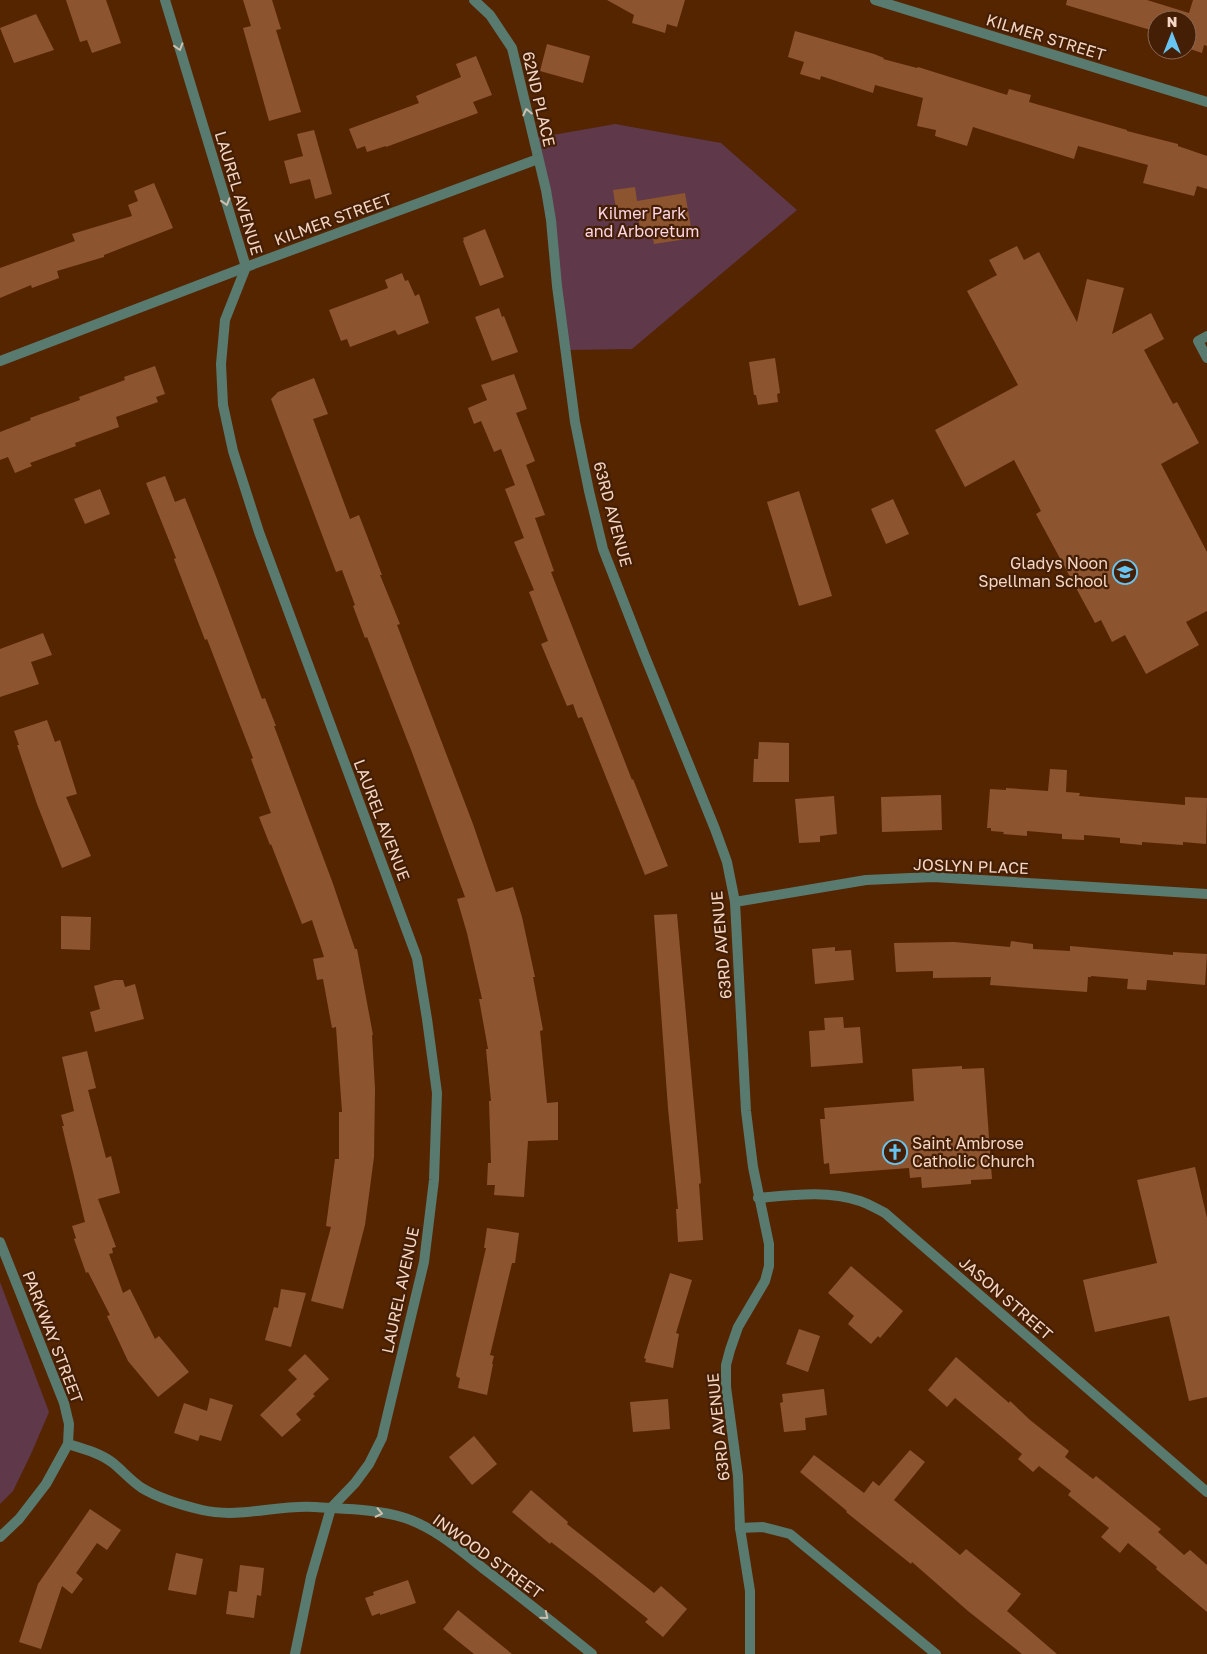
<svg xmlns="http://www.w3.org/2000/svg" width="1207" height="1654" font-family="'Golos Text',sans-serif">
	<rect width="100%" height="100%" fill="#552500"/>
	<!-- green -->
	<g fill="#5f384a">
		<polygon points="615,124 721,143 797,210 632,349 569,350 536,138"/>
		<polygon points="0,1282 49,1412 31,1454 13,1491 0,1504"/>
	</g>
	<!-- building -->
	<g fill="#8d5430">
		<polygon points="66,0 106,0 121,43 92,53 87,40 80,42"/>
		<polygon points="243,0 272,0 281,29 276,30 301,112 269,121 243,28 251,26"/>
		<polygon points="607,0 685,0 677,27 667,24 665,33 632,23 634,15"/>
		<polygon points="1067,0 1147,0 1189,13 1193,0 1207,0 1207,46 1204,45 1202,53 1187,48 1187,20 1157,20 1157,31 1154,31 1066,5"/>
		<polygon points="36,14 54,50 14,63 0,28"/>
		<polygon points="795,31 874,54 884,58 883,59 917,68 918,67 1007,95 1009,89 1031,95 1029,102 1127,130 1127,131 1178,144 1178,146 1207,156 1207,189 1197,186 1194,196 1143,183 1148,165 1078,146 1074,159 973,127 967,146 935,136 936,130 917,126 923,98 875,85 873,93 821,76 820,80 800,74 804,62 788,57"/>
		<polygon points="547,44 590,56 583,83 540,71"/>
		<polygon points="476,56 492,95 473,102 478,113 386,147 386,146 367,152 365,146 357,149 349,129 419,103 416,96 461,77 456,64"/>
		<polygon points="314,130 332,194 315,199 310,179 290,184 284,161 303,156 297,134"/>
		<polygon points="154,183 173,228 104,255 104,257 57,271 59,278 32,288 31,285 0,298 0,268 75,241 72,234 132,216 128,205 138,201 134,191"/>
		<polygon points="635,187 637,201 685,193 693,238 654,244 651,227 640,228 637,211 617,215 613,190"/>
		<polygon points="485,229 504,277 480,286 463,241 464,240 463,238"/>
		<polygon points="1017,246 1024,260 1039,252 1077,322 1087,279 1124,288 1112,334 1151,313 1164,339 1144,350 1173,404 1177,402 1199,443 1161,464 1207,552 1207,611 1186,622 1199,645 1146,674 1125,635 1112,642 1101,620 1095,623 1036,514 1041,511 1014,460 965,487 935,430 1018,385 967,291 997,275 989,260"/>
		<polygon points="402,273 405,281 408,280 415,296 419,294 429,323 398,335 395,330 350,347 347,339 341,341 329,310 388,288 385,280"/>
		<polygon points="499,308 502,317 504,316 518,352 492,361 475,317"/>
		<polygon points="775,358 780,393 777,394 778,402 758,405 756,395 754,395 749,362"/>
		<polygon points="155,366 165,394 156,397 158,402 116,417 119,427 75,443 76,446 30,463 32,466 15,473 8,457 0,460 0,432 31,420 30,418 80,400 79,397 125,380 124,377"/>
		<polygon points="514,374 527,409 516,413 535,461 526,465 545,515 535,518 554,571 551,572 632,780 633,779 668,866 645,875 582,717 578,718 573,704 567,706 541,644 548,641 529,592 534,590 514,542 524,538 505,489 515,485 501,449 494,452 481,421 474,424 468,408 487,400 481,385"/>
		<polygon points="314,378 328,414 313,419 350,519 359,515 382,575 380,575 400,624 397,625 473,824 496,892 513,887 522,917 535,977 533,977 543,1030 540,1031 547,1103 558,1102 558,1140 528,1141 524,1197 494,1195 495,1185 487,1185 488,1163 491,1163 489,1101 491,1101 486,1049 488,1049 479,999 482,999 467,933 457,899 465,897 413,755 367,637 365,638 353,606 355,605 342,570 336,572 271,399 278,392"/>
		<polygon points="165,476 175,502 185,498 217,579 262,699 265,698 276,726 274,726 332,881 355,949 357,949 373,1035 372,1035 375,1089 374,1157 365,1225 343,1309 311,1301 331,1227 326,1226 335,1159 339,1159 339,1112 342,1112 336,1027 332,1028 323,979 317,980 313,959 324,957 312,920 302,924 271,844 270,845 259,817 271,813 251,759 253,758 207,639 205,640 174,559 176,558 146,483"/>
		<polygon points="100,489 110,514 85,524 74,499"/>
		<polygon points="799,491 832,596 799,606 767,502"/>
		<polygon points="893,499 909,534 886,544 871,509"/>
		<polygon points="43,633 52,655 31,662 39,684 0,697 0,649"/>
		<polygon points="47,720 55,742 60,740 77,794 66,797 91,856 62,868 37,804 17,745 19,745 14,731"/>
		<polygon points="759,742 789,743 789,782 753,782 754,759 758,759"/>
		<polygon points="1050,769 1067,770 1066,792 1080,793 1079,796 1185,805 1185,797 1207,798 1206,844 1183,842 1183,845 1142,842 1142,845 1120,843 1120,838 1084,835 1084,840 1062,839 1062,834 1027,831 1027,836 1003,834 1004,832 991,831 991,828 987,828 990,789 1006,790 1006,788 1048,791"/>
		<polygon points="941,795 942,830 882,832 881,797"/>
		<polygon points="834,796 837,834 820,836 820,842 799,843 795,799"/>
		<polygon points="677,914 701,1183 699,1184 703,1240 678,1242 676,1209 678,1209 668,1108 654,915"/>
		<polygon points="61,916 91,917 90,950 61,949"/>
		<polygon points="1011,941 1033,944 1033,949 1070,951 1070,946 1173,955 1173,952 1207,954 1205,985 1147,980 1146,990 1127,989 1128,979 1091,976 1091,977 1088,977 1087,992 990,985 991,977 933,978 933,971 896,972 894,943 954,942 1010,947"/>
		<polygon points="835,947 835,951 851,950 854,980 815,984 812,949"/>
		<polygon points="115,980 123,980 125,987 135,984 144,1019 95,1032 90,1012 100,1009 94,986"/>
		<polygon points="843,1017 844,1028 860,1027 863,1063 811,1067 809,1031 825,1030 824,1018"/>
		<polygon points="87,1051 96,1088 88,1090 106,1158 111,1156 120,1193 98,1199 116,1247 112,1248 113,1253 109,1254 123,1293 130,1289 155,1339 159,1336 189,1372 158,1397 128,1361 107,1316 110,1315 88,1272 86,1273 74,1239 76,1238 72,1226 85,1222 62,1126 64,1126 61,1115 74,1111 62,1057"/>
		<polygon points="962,1066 962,1069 984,1068 992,1179 971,1180 971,1184 922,1188 921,1177 910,1178 909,1168 830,1174 829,1163 824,1164 820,1119 825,1119 824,1108 914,1101 912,1069"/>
		<polygon points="1195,1167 1207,1218 1207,1397 1189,1401 1169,1316 1095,1332 1083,1280 1157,1263 1137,1180"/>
		<polygon points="487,1228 519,1233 515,1263 512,1263 490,1355 494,1356 492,1364 493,1364 487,1395 458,1388 460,1378 457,1377 456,1375 486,1248 484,1248"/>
		<polygon points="851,1266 903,1311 880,1338 878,1336 871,1344 848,1324 854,1316 828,1293"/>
		<polygon points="670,1273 692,1280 676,1333 679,1334 673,1368 645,1362 646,1359 644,1358"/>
		<polygon points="281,1289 306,1293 291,1347 265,1340 274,1307 278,1308"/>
		<polygon points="799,1329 820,1336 808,1372 786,1364"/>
		<polygon points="305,1354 329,1379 313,1394 315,1396 296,1414 301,1420 282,1437 260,1415 297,1379 288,1370"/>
		<polygon points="956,1357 1009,1403 1010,1401 1030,1420 1069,1451 1065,1457 1093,1479 1096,1476 1117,1493 1161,1529 1158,1532 1184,1555 1190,1550 1207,1565 1207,1612 1156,1569 1157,1567 1128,1543 1120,1553 1101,1537 1109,1528 1068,1495 1071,1491 1039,1466 1033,1472 1018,1459 1022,1454 955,1398 947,1407 928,1390"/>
		<polygon points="824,1389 827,1415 805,1418 806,1430 784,1432 780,1403 783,1402 782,1394"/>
		<polygon points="210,1398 233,1405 221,1441 200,1435 198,1441 174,1433 184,1403 207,1411"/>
		<polygon points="668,1399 670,1429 633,1432 630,1402"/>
		<polygon points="474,1436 497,1464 472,1485 449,1457"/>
		<polygon points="910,1450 925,1462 894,1500 960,1555 966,1549 1021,1594 1007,1611 1057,1654 1022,1654 968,1611 912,1562 911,1564 846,1512 847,1511 800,1472 814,1455 864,1493 873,1481 879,1486"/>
		<polygon points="531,1490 568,1522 567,1524 654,1593 661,1586 687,1609 663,1637 645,1622 648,1619 591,1573 551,1542 550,1544 512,1512"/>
		<polygon points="90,1509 121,1530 107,1550 97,1543 76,1573 83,1579 72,1594 62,1586 41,1649 19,1642 38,1584"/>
		<polygon points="176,1553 203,1559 196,1595 168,1590"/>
		<polygon points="240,1565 264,1568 261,1596 257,1595 254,1618 226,1614 229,1591 237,1592"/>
		<polygon points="408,1580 416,1603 380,1615 380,1613 372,1616 365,1598 374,1595 373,1592"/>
		<polygon points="458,1610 512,1654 474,1654 443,1629"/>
	</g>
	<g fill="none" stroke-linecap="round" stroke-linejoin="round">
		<!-- minor -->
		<g stroke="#597a6f" stroke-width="10">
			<polyline points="165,0 246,267 225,320 221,364 223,405 233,451 259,532 417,958 427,1019 437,1093 434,1180 424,1262 382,1438 369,1464 355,1483 331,1508 311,1577 295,1654"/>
			<polyline points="474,0 490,15 512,48 546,190 551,220 557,286 575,422 589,491 603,549 644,654 715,829 727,862 735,902 746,1111 753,1167 769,1244 769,1266 765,1281 738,1327 730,1350 726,1365 726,1387 738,1476 740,1528 750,1591 750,1654"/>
			<polyline points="875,0 1207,102"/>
			<polyline points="1207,336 1198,341 1207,358"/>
			<polyline points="0,361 246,267 538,159"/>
			<polyline points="735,902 866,880 933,877 1207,894"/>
			<path d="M758 1198C792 1195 827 1190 860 1201 869 1204 877 1209 885 1213L1207 1492"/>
			<polyline points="0,1242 64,1403 69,1424 68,1444 46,1484 19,1519 0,1537"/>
			<path d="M68 1444C84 1449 100 1453 113 1463 123 1471 131 1481 142 1488 160 1499 181 1505 202 1510 241 1519 278 1504 315 1507 345 1509 377 1509 405 1518 435 1528 460 1550 484 1569 521 1597 556 1625 592 1654"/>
			<polyline points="740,1528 763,1527 790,1534 936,1654"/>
		</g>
	</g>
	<!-- one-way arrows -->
	<defs><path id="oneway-chevron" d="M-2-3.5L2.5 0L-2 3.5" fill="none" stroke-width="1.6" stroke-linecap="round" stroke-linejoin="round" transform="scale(1.25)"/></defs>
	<g stroke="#cebfaf">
		<use href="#oneway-chevron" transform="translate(179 47) rotate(73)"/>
		<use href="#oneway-chevron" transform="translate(527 112) rotate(-103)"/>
		<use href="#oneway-chevron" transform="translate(226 202) rotate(73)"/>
		<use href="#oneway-chevron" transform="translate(379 1513) rotate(12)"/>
		<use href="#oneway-chevron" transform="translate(545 1616) rotate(39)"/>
	</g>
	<!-- icons -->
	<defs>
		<symbol id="school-ring" viewBox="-11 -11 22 22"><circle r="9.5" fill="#441f05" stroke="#68c4f0" stroke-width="1.5"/><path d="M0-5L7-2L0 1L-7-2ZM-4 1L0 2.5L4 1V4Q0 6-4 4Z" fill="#68c4f0"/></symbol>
		<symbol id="church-ring" viewBox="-11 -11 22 22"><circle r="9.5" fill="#441f05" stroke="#68c4f0" stroke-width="1.5"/><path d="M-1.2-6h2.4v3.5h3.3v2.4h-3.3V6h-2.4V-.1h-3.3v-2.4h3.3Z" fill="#68c4f0"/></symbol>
	</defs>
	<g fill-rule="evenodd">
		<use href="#school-ring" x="1111" y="558" width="28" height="28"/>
		<use href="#church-ring" x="881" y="1138" width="28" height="28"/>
	</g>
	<g text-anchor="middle" stroke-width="4.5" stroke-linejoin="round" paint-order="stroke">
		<!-- street labels -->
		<g font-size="16" fill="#f5d6c4" stroke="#441f05">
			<text transform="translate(1046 37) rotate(17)" y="6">KILMER STREET</text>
			<text transform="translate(539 99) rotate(77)" y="6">62ND PLACE</text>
			<text transform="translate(239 193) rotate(73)" y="6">LAUREL AVENUE</text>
			<text transform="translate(333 219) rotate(-20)" y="6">KILMER STREET</text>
			<text transform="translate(613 514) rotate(75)" y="6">63RD AVENUE</text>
			<text transform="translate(382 820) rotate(69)" y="6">LAUREL AVENUE</text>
			<text transform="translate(971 866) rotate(2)" y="6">JOSLYN PLACE</text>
			<text transform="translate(721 945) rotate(-95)" y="6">63RD AVENUE</text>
			<text transform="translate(400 1290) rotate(-78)" y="6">LAUREL AVENUE</text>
			<text transform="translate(1006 1298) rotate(41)" y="6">JASON STREET</text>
			<text transform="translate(53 1337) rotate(69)" y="6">PARKWAY STREET</text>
			<text transform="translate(718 1427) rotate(-96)" y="6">63RD AVENUE</text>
			<text transform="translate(488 1556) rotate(36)" y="6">INWOOD STREET</text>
		</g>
		<!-- park labels -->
		<g font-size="16" fill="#fed6e6" stroke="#441f05">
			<text x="642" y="219">Kilmer Park<tspan x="642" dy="18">and Arboretum</tspan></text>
		</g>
		<!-- poi labels -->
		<g font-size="16" fill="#f5d6c4" stroke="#441f05" text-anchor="end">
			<text x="1108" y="569">Gladys Noon<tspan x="1108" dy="18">Spellman School</tspan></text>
			<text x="912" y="1149" text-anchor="start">Saint Ambrose<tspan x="912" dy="18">Catholic Church</tspan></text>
		</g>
	</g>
	<!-- north arrow -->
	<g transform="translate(1172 35)"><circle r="24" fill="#441f05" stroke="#8b6851"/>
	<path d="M0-4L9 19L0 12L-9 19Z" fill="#68c4f0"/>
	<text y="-8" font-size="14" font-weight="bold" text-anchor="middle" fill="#f5d6c4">N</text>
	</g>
</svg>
